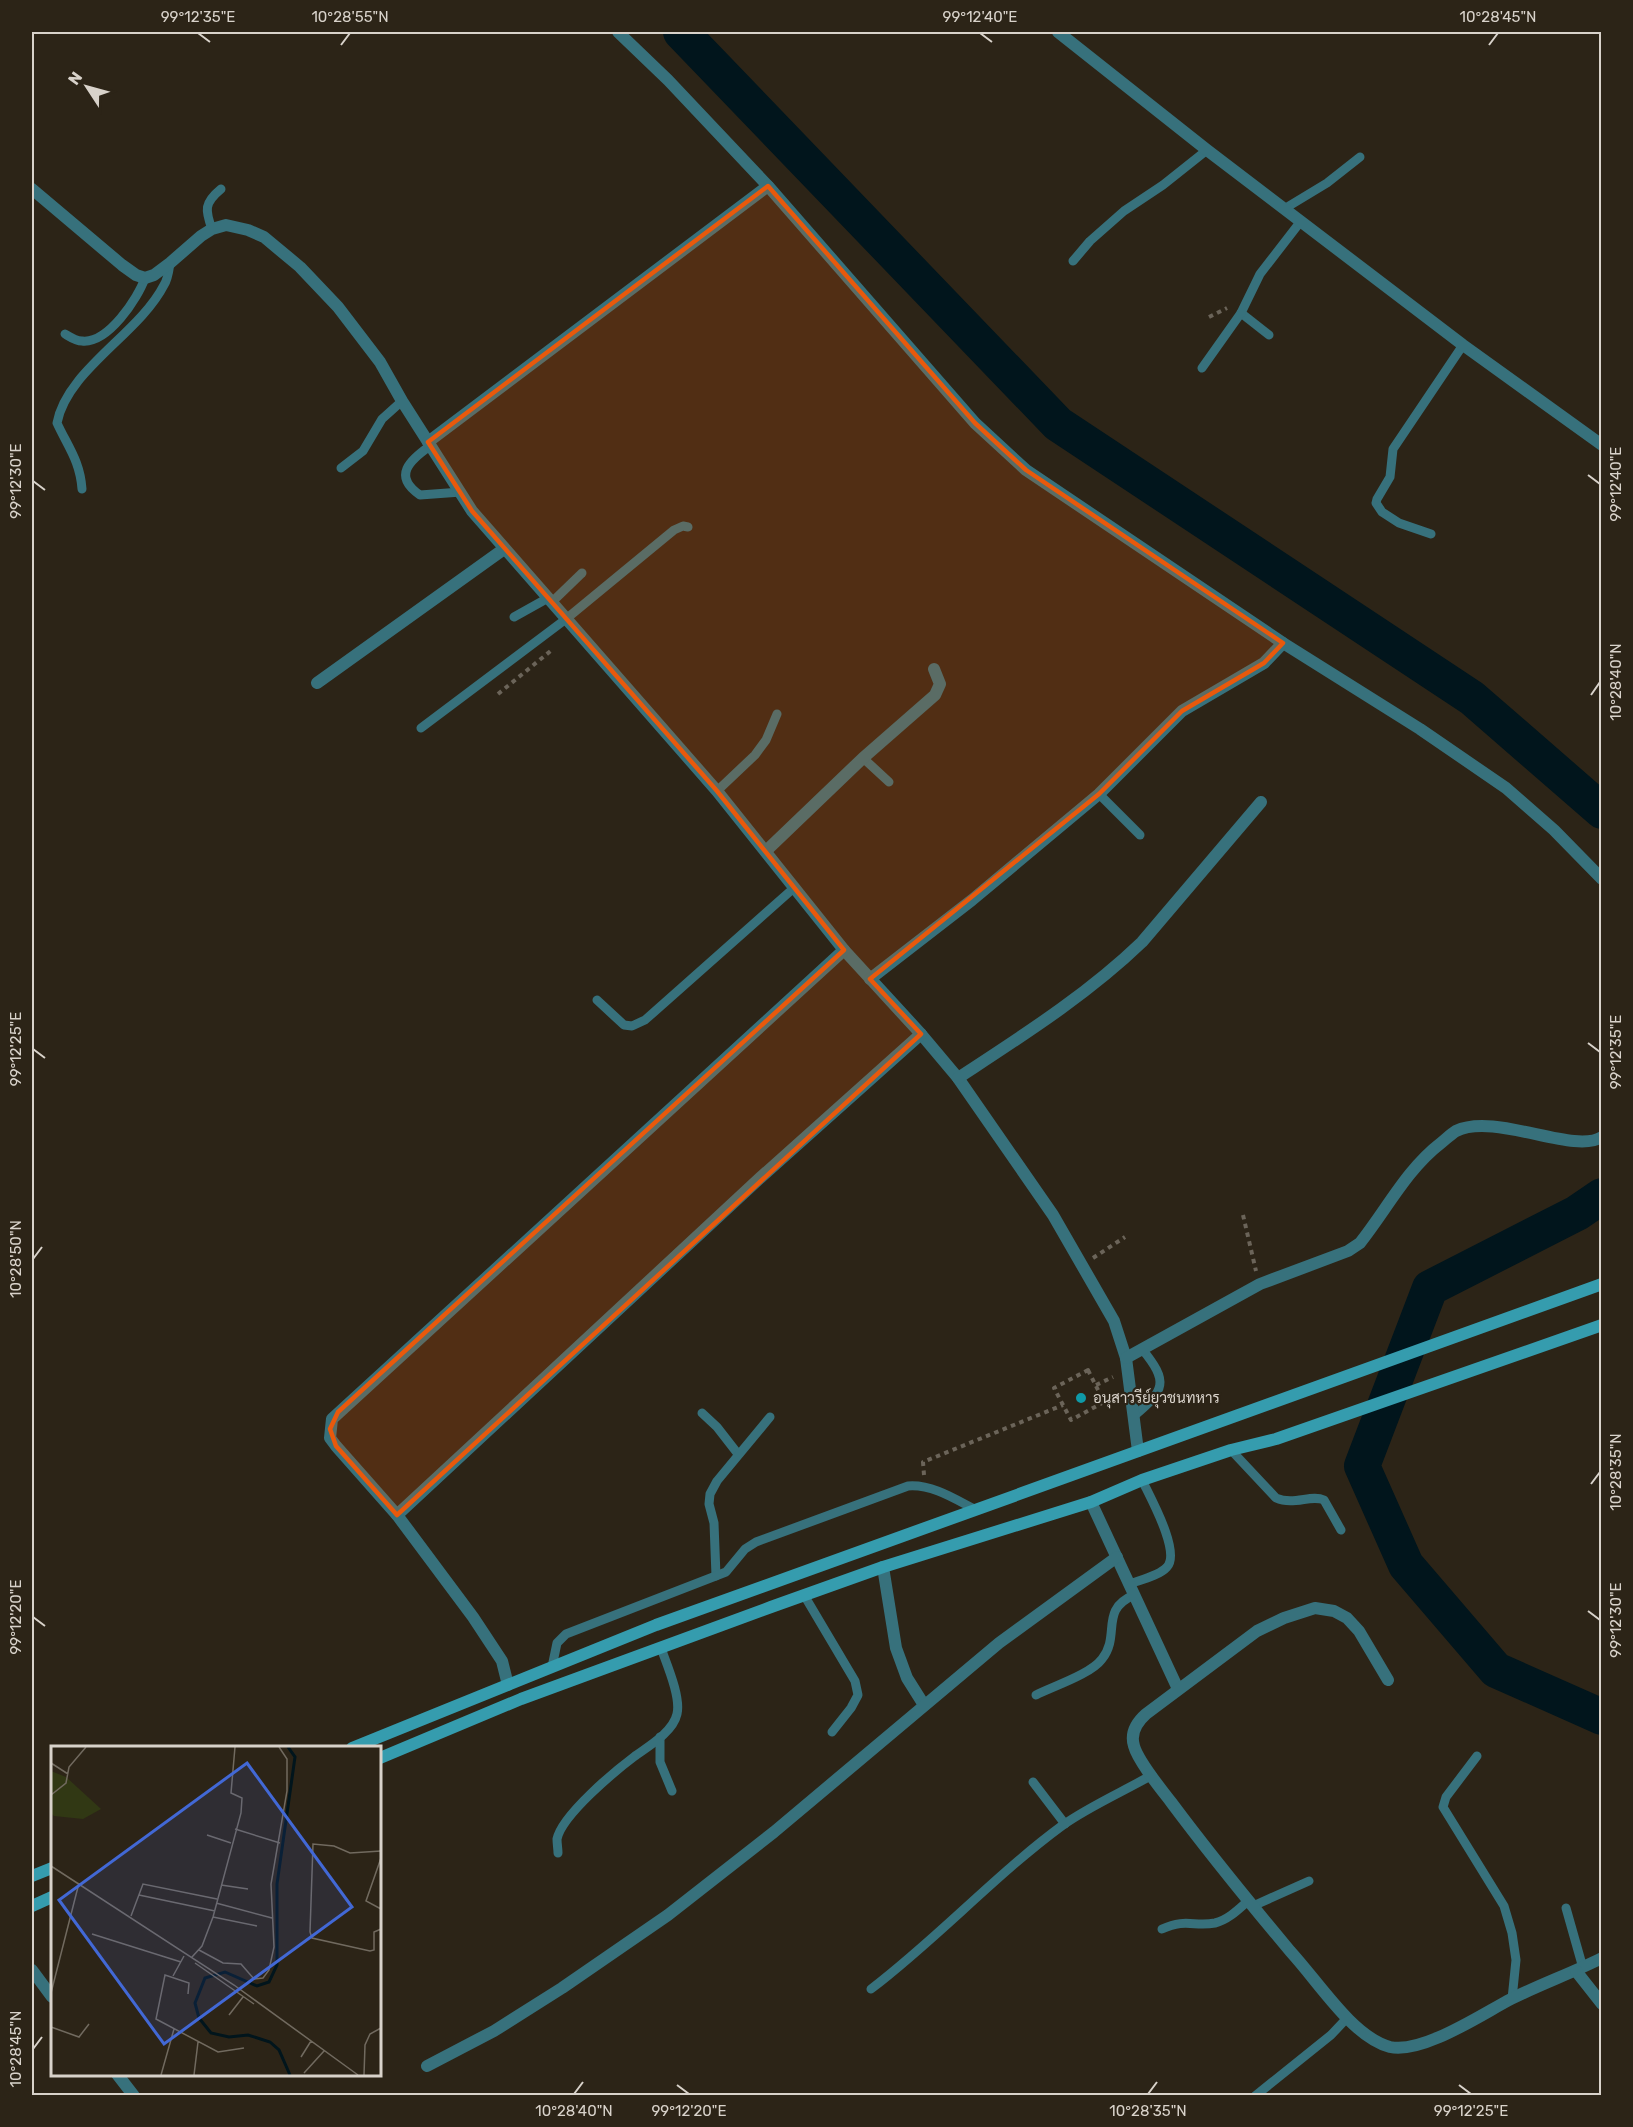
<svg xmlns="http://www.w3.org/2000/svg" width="1633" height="2127" font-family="Rubik,Sarabun,sans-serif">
	<rect width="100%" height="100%" fill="#2c2417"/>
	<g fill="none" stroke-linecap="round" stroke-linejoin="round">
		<!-- river -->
		<g stroke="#01151c" stroke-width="36">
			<polyline points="681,32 1058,424 1472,698 1602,811"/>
			<polyline points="1602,1196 1577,1213 1430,1288 1362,1466 1406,1565 1496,1670 1602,1717"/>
		</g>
		<!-- path -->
		<g stroke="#6b6459" stroke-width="4" stroke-dasharray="4.5 4.5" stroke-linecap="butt">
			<polyline points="1209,317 1227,308"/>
			<polyline points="498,694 553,649"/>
			<polyline points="1243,1215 1256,1271"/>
			<polyline points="1093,1258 1125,1237"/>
			<polygon points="1088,1370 1104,1402 1071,1420 1054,1388"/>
			<polyline points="1096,1385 1113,1377"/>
			<polyline points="924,1475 923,1462 1063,1405"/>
		</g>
		<!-- service -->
		<g stroke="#37717c" stroke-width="9">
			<polyline points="1284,209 1327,183 1360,157"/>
			<path d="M212 229C205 210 204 203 221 189"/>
			<polyline points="1073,261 1090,241 1124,211 1163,185 1207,150"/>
			<polyline points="1241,313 1269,335"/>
			<path d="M65 334C70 337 76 341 82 341 108 344 138 298 145 278"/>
			<polyline points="1202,368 1241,313 1260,274 1301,221"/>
			<path d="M430 446C410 460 392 476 420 495L461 492"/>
			<polyline points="341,468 363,451 382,419 402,401"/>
			<path d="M82 489C80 461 68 447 57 423 67 370 139 334 164 285 168 279 169 270 170 263"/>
			<polyline points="1431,534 1399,523 1382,512 1376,503 1377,499 1390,477 1393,449 1463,345"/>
			<polyline points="552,602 582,573"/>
			<polyline points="514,617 548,598"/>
			<polyline points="421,728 566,619 674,530 683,526 688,527"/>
			<polyline points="863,758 889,782"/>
			<polyline points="717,791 755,755 766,740 777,714"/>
			<polyline points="1099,794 1140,835"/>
			<polyline points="597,1000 624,1025 632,1026 645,1020 795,887"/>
			<polyline points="702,1413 717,1427 738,1454"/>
			<path d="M1134 1416C1165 1390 1169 1382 1142 1349"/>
			<path d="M1231 1450 1276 1498C1294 1506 1311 1494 1324 1500L1341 1530"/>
			<polyline points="716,1576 714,1523 709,1504 710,1494 717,1481 770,1417"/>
			<path d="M1129 1584C1140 1580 1159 1576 1167 1567 1181 1552 1150 1497 1142 1480"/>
			<polyline points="804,1595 855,1681 858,1695 851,1708 832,1732"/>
			<path d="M552 1667 557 1643 566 1634 726 1572 745 1549 756 1542 908 1486C932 1484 955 1499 976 1510"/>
			<path d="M1036 1695C1054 1686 1091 1674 1102 1659 1121 1635 1099 1610 1134 1595"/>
			<polyline points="660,1737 660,1762 672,1791"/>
			<polyline points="1477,1756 1446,1797 1443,1807 1504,1906 1512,1933 1516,1960 1512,1999"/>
			<polyline points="1033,1782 1065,1824"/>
			<path d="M558 1853C558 1849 557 1844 557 1839 562 1815 615 1771 635 1756 649 1746 673 1732 677 1714 681 1697 667 1665 661 1648"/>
			<polyline points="1253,1906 1309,1881"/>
			<polyline points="1566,1908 1583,1968"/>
			<path d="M1162 1929C1186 1918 1194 1927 1215 1923 1228 1920 1239 1909 1248 1901"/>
			<path d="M871 1989C938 1938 995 1875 1063 1825 1088 1807 1124 1791 1152 1775"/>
			<polyline points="1255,2096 1331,2035 1347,2018"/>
		</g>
		<!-- minor -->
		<g stroke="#37717c" stroke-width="12">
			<polyline points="618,32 668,80 768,186 975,423 1026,470 1283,643 1420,729 1506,788 1554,830 1602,879"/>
			<polyline points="1058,32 1207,150 1463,345 1602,445"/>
			<polyline points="32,189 122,265 136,275 145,278 154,275 170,263 201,236 212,229 226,225 248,230 264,237 300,267 338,307 380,362 402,401 472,511 717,791 844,950 921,1034 958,1078 1053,1215 1114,1321 1126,1358 1138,1451"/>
			<polyline points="428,442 768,186"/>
			<polyline points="317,683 504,549"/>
			<polyline points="766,851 863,758 935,695 940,684 934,669"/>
			<polyline points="870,979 972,900 1099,794 1182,711 1264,663 1283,643"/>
			<path d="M958 1078C1022 1036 1087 995 1142 942L1261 802"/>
			<path d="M1126 1358 1260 1284 1348 1251 1360 1243C1387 1209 1407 1169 1441 1143 1446 1139 1451 1134 1456 1131 1495 1112 1574 1155 1602 1137"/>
			<polyline points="1091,1502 1178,1689"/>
			<polyline points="397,1515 760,1178 921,1034"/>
			<polyline points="883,1567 896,1648 907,1678 924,1705"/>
			<path d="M1388 1680 1359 1631 1347 1618 1334 1611 1315 1608 1284 1618 1257 1631 1146 1714C1137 1722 1130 1733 1134 1746 1138 1761 1161 1789 1171 1802 1209 1853 1249 1902 1290 1951 1310 1973 1328 1999 1349 2020 1360 2031 1375 2043 1390 2047 1423 2054 1482 2014 1511 1999 1541 1984 1572 1973 1602 1958"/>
			<polyline points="508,1685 502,1661 473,1617 397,1515 336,1446 330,1438 332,1419 844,950"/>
			<polyline points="32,1970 52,1997"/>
			<polyline points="1576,1971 1602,2004"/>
			<polyline points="427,2066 494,2031 562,1988 668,1915 774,1832 999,1643 1117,1557"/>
			<polyline points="117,2074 134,2096"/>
		</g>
		<!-- secondary -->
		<g stroke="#359cae" stroke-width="12">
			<polyline points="352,1748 656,1625 1602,1284"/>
			<polyline points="380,1758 521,1699 771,1607 883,1567 1091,1502 1142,1480 1231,1450 1276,1439 1602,1325"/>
			<polyline points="32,1876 52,1868"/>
			<polyline points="32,1906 52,1897"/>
		</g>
	</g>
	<!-- marked area -->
	<path fill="#e8590c" fill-opacity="0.2" stroke="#e8590c" stroke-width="4.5" stroke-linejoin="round" d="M768 186 975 423 1026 470 1283 643 1264 663 1182 711 1099 794 870 979 921 1034 397 1515 336 1446 330 1429 338 1412 844 950 717 791 472 511 428 442Z"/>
	<!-- ticks -->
	<path fill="none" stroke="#d8d2ca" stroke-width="2" d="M198 33 210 42M980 33 992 42M341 45 350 33M1489 45 1498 33M1588 475 1600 484M33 481 45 490M1591 695 1600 682M1588 1043 1600 1052M33 1049 45 1058M33 1259 42 1247M1591 1484 1600 1472M1588 1611 1600 1620M33 1617 45 1626M33 2049 42 2037M677 2085 689 2094M1459 2085 1471 2094M574 2094 583 2082M1148 2094 1157 2082"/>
	<!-- markers -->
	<circle fill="#0f9aa8" stroke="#2c2417" stroke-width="2" cx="1081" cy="1398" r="6"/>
	<g text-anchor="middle" stroke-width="4.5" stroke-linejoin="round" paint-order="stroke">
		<!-- poi labels -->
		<g font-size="15" fill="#d8d2ca" stroke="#2c2417" text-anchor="start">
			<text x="1093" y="1403">อนุสาวรีย์ยุวชนทหาร</text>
		</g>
	</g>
	<!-- overview -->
	<g transform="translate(51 1746)">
		<rect width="330" height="330" fill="#2c2417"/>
		<path d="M0 25 15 31 50 63 32 73 3 70 0 67Z" fill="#313814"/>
		<path fill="none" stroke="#01151c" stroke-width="3" d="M237 1 244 11 226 138V219L218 236 206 240 174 226 154 232 144 257 148 272 160 287 178 291 197 289 219 296 228 304 239 329"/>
		<path fill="none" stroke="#716a5f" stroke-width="1.5" d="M0 17 17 28M0 49 15 37 18 21 35 1M184 83 229 97M156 89 180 97M330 105 299 107 283 100 262 98 259 186 261 192 319 205 323 204V186L330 183M330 112 315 155 330 163M0 120 183 239 307 329M170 139 197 143M88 149 164 165M165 157 221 172M80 170 92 138 166 153M162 171 206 180M41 188 130 216M148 204 172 217 190 218 203 233 212 232 218 224 223 201 220 138 236 45V13L228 1M141 211 151 200 162 171 190 67 191 52 180 47 184 1M144 217 203 258M122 230 133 210M0 247 28 137M137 248 138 237 114 229 105 273 167 306 193 302M178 269 192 251M0 281 28 291 38 278M250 311 260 295M253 327 273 305M110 329 123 283M143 329 147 296M313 329 314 299 319 288 330 282"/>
		<path fill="#4268d5" fill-opacity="0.15" stroke="#4268d5" stroke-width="3" d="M196 17 301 161 113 298 8 154Z"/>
		<rect width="330" height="330" fill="none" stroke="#d8d2ca" stroke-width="3"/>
	</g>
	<!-- border -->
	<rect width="1633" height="2127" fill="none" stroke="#2c2417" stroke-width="66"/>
	<!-- north arrow -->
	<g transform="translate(87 87) rotate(306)" stroke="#2c2417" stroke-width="4.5" paint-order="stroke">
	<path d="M0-4.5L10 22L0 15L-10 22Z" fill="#d8d2ca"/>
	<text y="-9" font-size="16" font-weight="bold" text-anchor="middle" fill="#d8d2ca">N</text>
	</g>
	<rect x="33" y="33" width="1567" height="2061" fill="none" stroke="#d8d2ca" stroke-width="2"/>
	<g font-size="15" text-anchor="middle" fill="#d8d2ca">
		<text x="198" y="22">99°12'35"E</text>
		<text x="350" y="22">10°28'55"N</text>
		<text x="980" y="22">99°12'40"E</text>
		<text x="1498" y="22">10°28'45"N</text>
		<text transform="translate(16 481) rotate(-90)" y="5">99°12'30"E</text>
		<text transform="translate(1616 484) rotate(-90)" y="5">99°12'40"E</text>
		<text transform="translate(1616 682) rotate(-90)" y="5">10°28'40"N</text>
		<text transform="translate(16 1049) rotate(-90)" y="5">99°12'25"E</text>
		<text transform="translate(1616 1052) rotate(-90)" y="5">99°12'35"E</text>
		<text transform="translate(16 1259) rotate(-90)" y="5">10°28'50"N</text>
		<text transform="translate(1616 1472) rotate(-90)" y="5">10°28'35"N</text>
		<text transform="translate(16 1617) rotate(-90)" y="5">99°12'20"E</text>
		<text transform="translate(1616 1620) rotate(-90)" y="5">99°12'30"E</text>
		<text transform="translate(16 2049) rotate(-90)" y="5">10°28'45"N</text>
		<text x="574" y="2116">10°28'40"N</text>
		<text x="689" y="2116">99°12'20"E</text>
		<text x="1148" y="2116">10°28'35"N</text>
		<text x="1471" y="2116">99°12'25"E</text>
	</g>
</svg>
